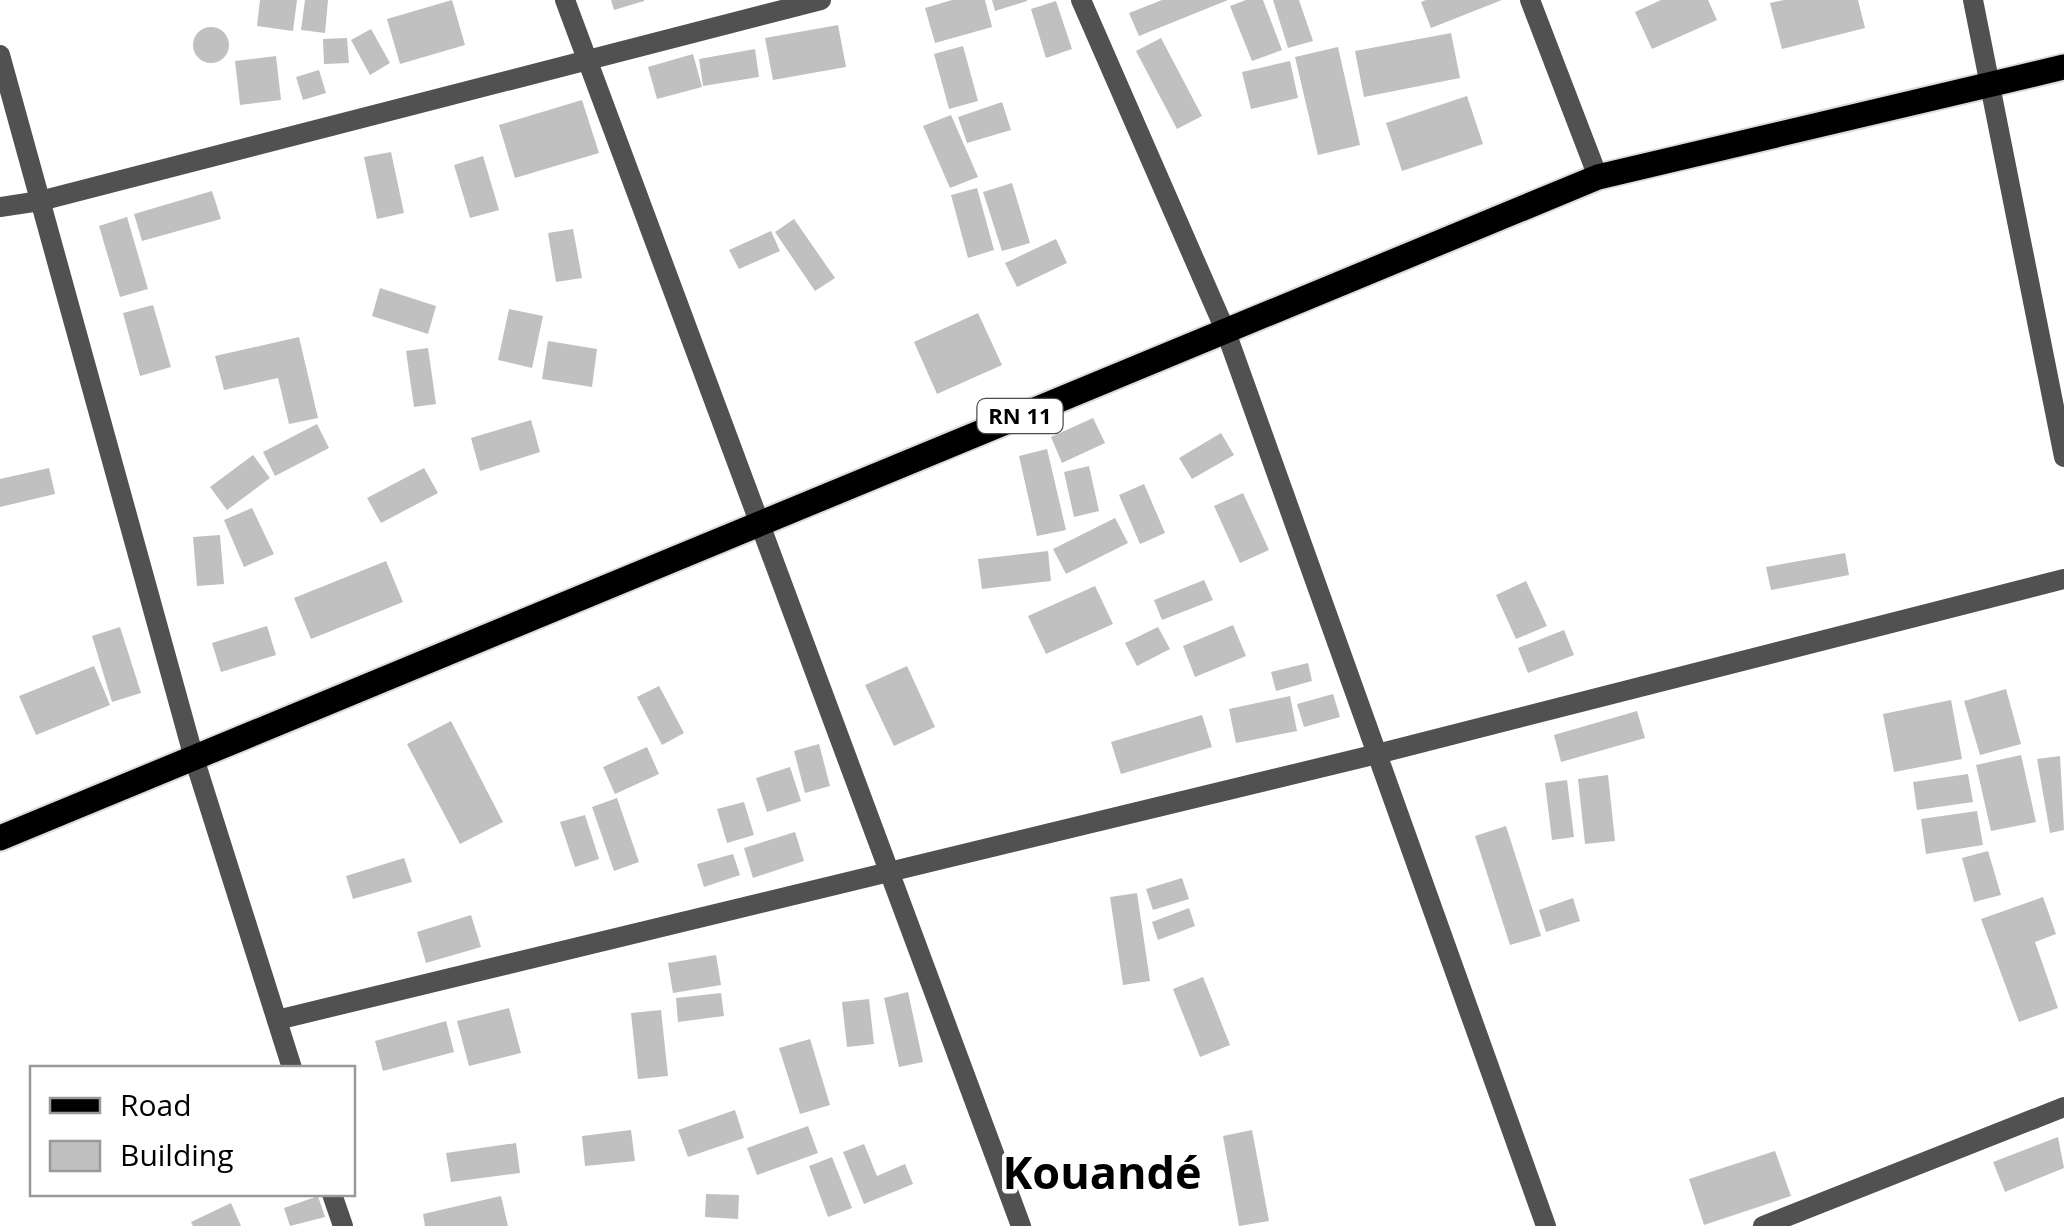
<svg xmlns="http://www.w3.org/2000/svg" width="2064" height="1226" font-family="'Open Sans',sans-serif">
	<rect width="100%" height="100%" fill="#fff"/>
	<!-- building -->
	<g fill="#c0c0c0">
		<polygon points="260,0 297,0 293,31 257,26"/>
		<polygon points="305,0 328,0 325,33 301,30"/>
		<polygon points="452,0 465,45 400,64 387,19"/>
		<polygon points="611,0 644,0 644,1 614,10"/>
		<polygon points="952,0 985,0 992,27 935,43 925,8"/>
		<polygon points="992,0 1027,0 1027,1 995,11"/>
		<polygon points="1162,0 1228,0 1139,36 1129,13"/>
		<polygon points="1246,0 1263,0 1282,50 1252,61 1230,6"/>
		<polygon points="1273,0 1299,0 1313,41 1288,48"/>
		<polygon points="1426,0 1502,0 1431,28 1421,2"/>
		<polygon points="1661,0 1708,0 1717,20 1652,49 1635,12"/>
		<polygon points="1784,0 1858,0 1865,28 1782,49 1770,3"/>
		<polygon points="1056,1 1072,49 1046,58 1031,9"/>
		<polygon points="838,25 846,67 773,80 765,38"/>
		<circle cx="211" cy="45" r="18"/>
		<polygon points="371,29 390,63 370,75 351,40"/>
		<polygon points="1451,33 1460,78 1364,97 1355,51"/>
		<polygon points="347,38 349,63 324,64 323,39"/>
		<polygon points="1161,38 1202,116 1177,129 1136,51"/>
		<polygon points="963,46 978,101 949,109 934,54"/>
		<polygon points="1338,47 1360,145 1318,155 1295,57"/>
		<polygon points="755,49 759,77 703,86 699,59"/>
		<polygon points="693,54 702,87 657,99 648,67"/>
		<polygon points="276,56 281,100 240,105 235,61"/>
		<polygon points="1290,61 1298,98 1251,109 1242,72"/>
		<polygon points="319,70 326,93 303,100 296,77"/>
		<polygon points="1467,96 1483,144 1402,171 1386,123"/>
		<polygon points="582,100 599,153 515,178 499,125"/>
		<polygon points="1002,102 1011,130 967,143 958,117"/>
		<polygon points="951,115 978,177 950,188 923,126"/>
		<polygon points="391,152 404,213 377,219 364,157"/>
		<polygon points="483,156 499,210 470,218 454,165"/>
		<polygon points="1012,183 1030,243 1002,251 983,192"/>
		<polygon points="977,188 994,250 968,258 951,195"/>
		<polygon points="212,191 221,219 142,241 134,214"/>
		<polygon points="127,217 148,289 120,297 99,226"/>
		<polygon points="794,219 835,278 815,291 775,232"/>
		<polygon points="573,229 582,278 556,282 548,233"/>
		<polygon points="771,231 780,251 739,269 729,250"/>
		<polygon points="1056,239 1067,263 1017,287 1005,263"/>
		<polygon points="380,288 436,306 428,334 372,316"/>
		<polygon points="153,305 171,367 140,376 123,313"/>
		<polygon points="509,309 543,316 532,368 498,360"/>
		<polygon points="978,313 1002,365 937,394 914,342"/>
		<polygon points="299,337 318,418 289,424 278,378 224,390 215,356"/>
		<polygon points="548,341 597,349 592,387 542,379"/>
		<polygon points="428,348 436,404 414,407 406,351"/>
		<polygon points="1093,418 1105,443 1062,463 1051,437"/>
		<polygon points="531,420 540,452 480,471 471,438"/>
		<polygon points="317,424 329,448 275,476 263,452"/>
		<polygon points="1221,433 1234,455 1192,479 1179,458"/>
		<polygon points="1047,449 1066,530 1037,536 1019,456"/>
		<polygon points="253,455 270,478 227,510 210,487"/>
		<polygon points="1089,466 1099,511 1074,517 1064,472"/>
		<polygon points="49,468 55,494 0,507 0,479"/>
		<polygon points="424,468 438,493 381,523 367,498"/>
		<polygon points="1144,484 1165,533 1140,544 1119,495"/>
		<polygon points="1243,493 1269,550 1240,563 1214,506"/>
		<polygon points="252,508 274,554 244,567 224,520"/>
		<polygon points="1115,518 1128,543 1066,574 1053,549"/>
		<polygon points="220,535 224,584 197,586 193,537"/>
		<polygon points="1048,551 1051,581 982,589 978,559"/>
		<polygon points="1845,553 1849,575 1771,590 1766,567"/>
		<polygon points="386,561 403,602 311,639 294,598"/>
		<polygon points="1204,580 1213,600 1162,620 1154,600"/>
		<polygon points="1526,581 1547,626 1516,639 1496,595"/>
		<polygon points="1095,586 1113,624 1046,654 1028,616"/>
		<polygon points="1233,625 1246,656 1195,677 1183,646"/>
		<polygon points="267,626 276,655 221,672 212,643"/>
		<polygon points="120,627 141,693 112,702 92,636"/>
		<polygon points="1158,627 1170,649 1137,666 1125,643"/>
		<polygon points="1564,630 1574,655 1528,673 1518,648"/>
		<polygon points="1308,663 1312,681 1276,691 1271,672"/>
		<polygon points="94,666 110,705 36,735 19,696"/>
		<polygon points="907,666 935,727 894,746 865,685"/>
		<polygon points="659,686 684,733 662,745 637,697"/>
		<polygon points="2006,689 2021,744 1980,755 1964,701"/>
		<polygon points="1333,694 1340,717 1304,727 1297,704"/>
		<polygon points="1290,696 1297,731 1236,743 1229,709"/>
		<polygon points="1951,700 1962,759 1894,772 1883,714"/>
		<polygon points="1637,711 1645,738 1561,762 1554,735"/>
		<polygon points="1202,715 1212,747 1121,774 1111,742"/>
		<polygon points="451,721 503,822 460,844 407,744"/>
		<polygon points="819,744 830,786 805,793 794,751"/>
		<polygon points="647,747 659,774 615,794 603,767"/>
		<polygon points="2021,755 2036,822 1991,831 1976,765"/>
		<polygon points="2060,756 2064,830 2050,833 2037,759"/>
		<polygon points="790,767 801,801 767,812 756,778"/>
		<polygon points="1968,774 1973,802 1917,810 1913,782"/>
		<polygon points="1608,775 1615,841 1585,844 1578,779"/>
		<polygon points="1567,780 1574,837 1552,840 1545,783"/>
		<polygon points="617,798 639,862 614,871 592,807"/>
		<polygon points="744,802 754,835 727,843 717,809"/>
		<polygon points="1977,811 1983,845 1926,854 1921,819"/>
		<polygon points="585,815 599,859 575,867 560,822"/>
		<polygon points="1506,826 1541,936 1510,945 1475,836"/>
		<polygon points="795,832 804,861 753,878 744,848"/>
		<polygon points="1988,851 2001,895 1974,902 1962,858"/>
		<polygon points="733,854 740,875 704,887 697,864"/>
		<polygon points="404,858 412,882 353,899 346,876"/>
		<polygon points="1182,878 1189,899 1153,910 1146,889"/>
		<polygon points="1137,893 1150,981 1123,985 1110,897"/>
		<polygon points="2043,897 2056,934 2035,942 2058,1008 2019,1022 1981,919"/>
		<polygon points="1573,898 1580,921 1546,932 1539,910"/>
		<polygon points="1189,908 1195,926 1158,940 1152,922"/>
		<polygon points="471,915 481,947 426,963 417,932"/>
		<polygon points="716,955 721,985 673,993 668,963"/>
		<polygon points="1203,977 1230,1045 1200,1057 1173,989"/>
		<polygon points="908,992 923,1062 899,1067 884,998"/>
		<polygon points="721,993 724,1016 678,1022 676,998"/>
		<polygon points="869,999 874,1044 847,1047 842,1002"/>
		<polygon points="509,1008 521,1053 469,1066 457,1021"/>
		<polygon points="661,1010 668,1076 638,1079 631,1013"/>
		<polygon points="446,1021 454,1052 383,1071 375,1041"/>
		<polygon points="810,1039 830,1105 800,1114 779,1048"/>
		<polygon points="735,1110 744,1138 688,1157 678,1130"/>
		<polygon points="808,1126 818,1153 757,1175 747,1148"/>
		<polygon points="631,1130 635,1161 585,1166 582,1136"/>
		<polygon points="1252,1130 1269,1221 1239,1226 1223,1136"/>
		<polygon points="2058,1137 2064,1168 2005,1192 1993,1162"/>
		<polygon points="516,1143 520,1173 451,1182 446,1153"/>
		<polygon points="864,1144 877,1176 905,1164 913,1184 864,1204 843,1152"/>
		<polygon points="1775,1151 1791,1196 1704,1225 1689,1179"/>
		<polygon points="832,1157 852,1208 828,1217 809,1166"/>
		<polygon points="706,1194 739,1195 738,1219 705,1217"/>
		<polygon points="318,1196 325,1217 290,1226 284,1208"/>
		<polygon points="501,1196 508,1226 425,1226 423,1214"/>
		<polygon points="231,1203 241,1226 193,1226 191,1222"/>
	</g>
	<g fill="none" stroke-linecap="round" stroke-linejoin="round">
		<defs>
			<polyline id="primary" points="0,838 1598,177 2064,67"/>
		</defs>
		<!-- primary casing -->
		<use href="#primary" stroke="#dbdbdb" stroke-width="29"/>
		<!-- minor -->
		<g stroke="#515151" stroke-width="20">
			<polyline points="565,0 1021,1226"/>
			<polyline points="1081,0 1226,332 1546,1226"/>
			<polyline points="1530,0 1598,177"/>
			<polyline points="1973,0 2064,457"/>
			<polyline points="0,55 194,758 292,1068"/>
			<polyline points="0,207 40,201 821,0"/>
			<polyline points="277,1020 1377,754 2064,579"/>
			<polyline points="332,1194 343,1226"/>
			<polyline points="1763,1226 2064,1107"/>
		</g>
		<!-- primary -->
		<use href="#primary" stroke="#000" stroke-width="25"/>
	</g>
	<g text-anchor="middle" stroke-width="9" stroke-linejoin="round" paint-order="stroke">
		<!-- shield labels -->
		<rect fill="#fff" stroke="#4c4c4c" stroke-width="2.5" x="977.5" y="399" width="85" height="34" rx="8"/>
		<g font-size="22" font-weight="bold" fill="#000">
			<text x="1020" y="424">RN 11</text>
		</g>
		<!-- town labels -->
		<g font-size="45" font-weight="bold" fill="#000" stroke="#fff">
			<text x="1102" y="1189">Kouandé</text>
		</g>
	</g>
	<!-- legend -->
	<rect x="30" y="1066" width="325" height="130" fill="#ffffff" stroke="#999999" stroke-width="2.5"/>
	<rect x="50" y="1098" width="50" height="15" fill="#000000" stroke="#999999" stroke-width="2.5"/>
	<text x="120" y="1116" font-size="30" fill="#000000">Road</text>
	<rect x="50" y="1141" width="50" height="30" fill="#c0c0c0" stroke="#999999" stroke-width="2.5"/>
	<text x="120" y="1166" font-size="30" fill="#000000">Building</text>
</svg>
